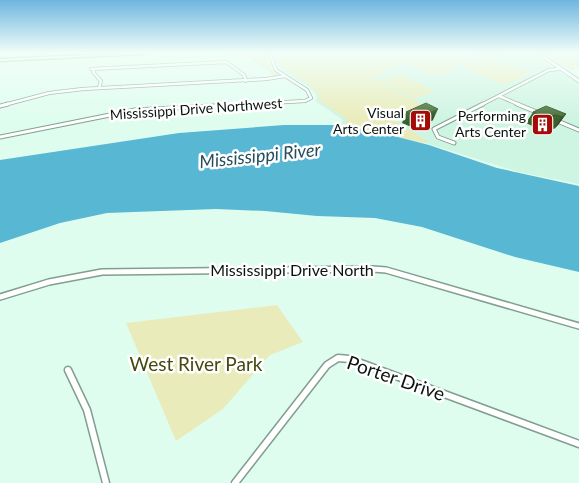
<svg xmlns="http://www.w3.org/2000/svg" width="579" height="483" font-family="Lato,sans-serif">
	<rect width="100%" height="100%" fill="#dffdef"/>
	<!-- built -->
	<polygon fill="#cef4e2" points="273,53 498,53 505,55 537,55 551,67 579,83 579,184 519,172 429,144 341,125 343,120 315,101 317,97 315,93 309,87 279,68 275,61"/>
	<!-- green -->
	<g fill="#e9ecba">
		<polygon points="228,53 264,53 270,67 280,76 273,77 270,72 244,55 229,55"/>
		<path d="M275 53H427L403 62 375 78 424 106 404 113 399 112 390 118 427 141 426 143 345 125 347 119 318 100 319 95C307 77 281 76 275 53Z"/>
		<path d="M429 53 441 55 436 53H470L471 57 464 63 460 62C437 83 433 75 407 64V61Z"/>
		<polygon points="579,53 579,67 571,71 547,54"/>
		<polygon points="491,59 533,72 507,84 500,83 461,68 476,60"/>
		<polygon points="401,74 435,91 414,99 381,80"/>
		<polygon points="277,305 303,342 270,355 223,409 176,441 126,323"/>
	</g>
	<!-- water -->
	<polygon fill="#58b8d4" points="284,125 341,125 386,134 429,145 497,168 579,186 579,272 515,257 422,227 375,218 317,216 265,211 216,209 107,213 60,223 0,243 0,160 179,133"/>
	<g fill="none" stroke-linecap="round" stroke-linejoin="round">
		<defs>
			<g id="minor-far3">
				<polyline points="91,69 226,62 244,75 246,81"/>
				<polyline points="94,70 93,72 101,81 99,88"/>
				<polyline points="499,96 520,105"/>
				<polyline points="4,105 49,93 83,89 266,79 285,76"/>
				<polyline points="228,105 305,101 311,98 307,90 276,70 269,53"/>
				<polyline points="481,105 549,70 559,69"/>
			</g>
			<g id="minor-far2">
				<polyline points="517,104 539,113"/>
				<polyline points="0,106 8,104"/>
				<polyline points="555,120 579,130"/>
				<polyline points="0,137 135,110 252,104"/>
				<polyline points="454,143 438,137 434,129 483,104"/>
			</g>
			<polyline id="minor-far1" points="0,297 49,282 102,272 373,269 386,270 579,326"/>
			<g id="minor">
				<polyline points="68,370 87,410 106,483"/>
				<polyline points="235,483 327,365 338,358 350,359 579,444"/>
			</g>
			<polyline id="tertiary" points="538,53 579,81"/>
			<polygon id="secondary" points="130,53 145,53 143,54 0,61 0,59"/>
		</defs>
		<!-- minor-far3 casing -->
		<use href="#minor-far3" stroke="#829e91" stroke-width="4"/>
		<!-- minor-far2 casing -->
		<use href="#minor-far2" stroke="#829e91" stroke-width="5"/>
		<!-- minor-far1 casing -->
		<use href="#minor-far1" stroke="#829e91" stroke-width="8"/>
		<!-- minor casing -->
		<use href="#minor" stroke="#829e91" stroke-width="9"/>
		<!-- tertiary casing -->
		<use href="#tertiary" stroke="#829e91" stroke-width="4.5"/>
		<!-- secondary casing -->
		<use href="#secondary" stroke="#829e91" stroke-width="3"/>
		<!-- minor-far3 -->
		<use href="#minor-far3" stroke="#fff" stroke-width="2.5"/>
		<!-- minor-far2 -->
		<use href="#minor-far2" stroke="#fff" stroke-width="3"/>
		<!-- minor-far1 -->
		<use href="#minor-far1" stroke="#fff" stroke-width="5"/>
		<!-- minor -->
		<use href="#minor" stroke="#fff" stroke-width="6"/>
		<!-- tertiary -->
		<use href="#tertiary" stroke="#fff" stroke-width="3"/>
		<!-- secondary -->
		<use href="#secondary" fill="#fff" fill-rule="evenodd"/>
	</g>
	<!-- wall -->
	<g fill="#3a5e2c">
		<polygon points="406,112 433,120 428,123 409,126 402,123"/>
		<polygon points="533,112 566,114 558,125 554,129 548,126 541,130 526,123"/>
	</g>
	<!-- shaded-wall -->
	<g fill="#2f4c24">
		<polygon points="438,109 433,120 428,123 409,126 412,115"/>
		<polygon points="566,114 558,125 554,129 562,117"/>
		<polygon points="555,115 548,126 541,130 548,119"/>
	</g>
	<!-- building -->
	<g fill="#436d33" stroke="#2f4c24">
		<polygon points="426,103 438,109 432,112 412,115 406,112"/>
		<polygon points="546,106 566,114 562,117 555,115 548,119 533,112"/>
	</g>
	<!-- sky -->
	<linearGradient id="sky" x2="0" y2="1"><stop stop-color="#6eb6e0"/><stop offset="0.44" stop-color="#f1fef8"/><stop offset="1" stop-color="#f1fef8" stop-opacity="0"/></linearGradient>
	<rect width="579" height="120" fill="url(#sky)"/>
	<!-- icons -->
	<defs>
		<symbol id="building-square" viewBox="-11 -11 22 22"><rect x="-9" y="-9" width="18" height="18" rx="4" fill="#a30c07" stroke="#fff"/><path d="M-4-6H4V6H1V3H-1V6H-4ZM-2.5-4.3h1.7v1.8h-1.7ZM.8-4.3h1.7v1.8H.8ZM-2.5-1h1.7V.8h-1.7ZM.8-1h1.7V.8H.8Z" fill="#fff"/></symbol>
	</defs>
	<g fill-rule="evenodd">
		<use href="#building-square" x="408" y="108" width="25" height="25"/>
		<use href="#building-square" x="530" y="112" width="25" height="25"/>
	</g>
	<g text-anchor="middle" stroke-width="5" stroke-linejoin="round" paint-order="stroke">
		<!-- far-street labels -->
		<g font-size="14" fill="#09130f" stroke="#fff">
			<text transform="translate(196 109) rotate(-4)" y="5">Mississippi Drive Northwest</text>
		</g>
		<!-- far-poi labels -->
		<g font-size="14" fill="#09130f" stroke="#fff" text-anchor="end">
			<text x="404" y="118">Visual<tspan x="404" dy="16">Arts Center</tspan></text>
			<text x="526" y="121">Performing<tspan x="526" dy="16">Arts Center</tspan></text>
		</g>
		<!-- street labels -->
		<g font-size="16" fill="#09130f" stroke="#fff">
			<text x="292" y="276">Mississippi Drive North</text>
		</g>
		<!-- water labels -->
		<g font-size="18" font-style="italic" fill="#244e5b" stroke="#fff">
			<text transform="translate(260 156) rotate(-6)" y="6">Mississippi River</text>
		</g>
		<!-- near-park labels -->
		<g font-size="19" fill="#46480d" stroke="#fff">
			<text x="196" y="371">West River Park</text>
		</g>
		<!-- near-street labels -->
		<g font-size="19" fill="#09130f" stroke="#fff">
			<text transform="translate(396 378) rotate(19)" y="7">Porter Drive</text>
		</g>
	</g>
</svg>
